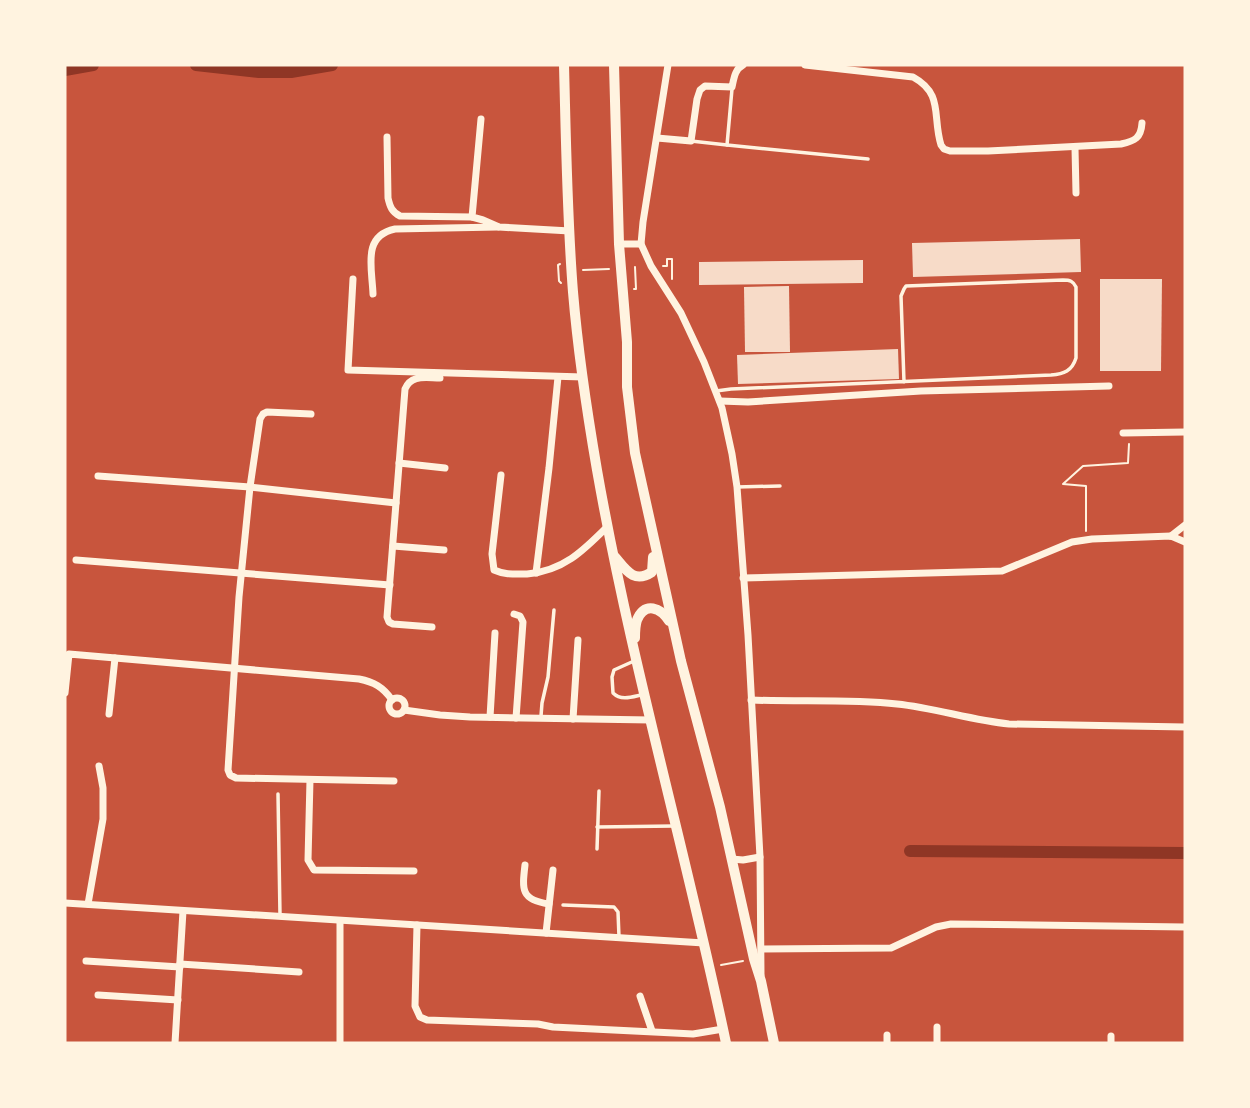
<svg xmlns="http://www.w3.org/2000/svg" width="1250" height="1108" font-family="Raleway,sans-serif">
	<rect width="100%" height="100%" fill="#c8553d"/>
	<g fill="none" stroke-linecap="round" stroke-linejoin="round">
		<!-- canal -->
		<g stroke="#8f3625" stroke-width="12">
			<polyline points="196,65 259,72 291,72 332,65"/>
			<polyline points="65,70 93,65"/>
			<polyline points="910,851 1185,853"/>
		</g>
	</g>
	<!-- building -->
	<g fill="#f7dbc8">
		<polygon points="1080,239 1081,272 913,277 912,243"/>
		<polygon points="863,260 863,283 699,285 699,262"/>
		<polygon points="1100,279 1162,279 1161,371 1100,371"/>
		<polygon points="789,286 790,352 745,352 744,287"/>
		<polygon points="898,349 899,379 738,384 737,355"/>
	</g>
	<g fill="none" stroke-linecap="round" stroke-linejoin="round">
		<!-- path -->
		<g stroke="#fff3e0" stroke-width="2">
			<polyline points="560,264 558,265 559,281 561,283"/>
			<polyline points="663,266 667,266 667,259 672,259 672,279"/>
			<polyline points="583,270 609,269"/>
			<polyline points="634,289 636,289 635,267"/>
			<polyline points="1086,531 1086,486 1063,484 1083,466 1128,463 1129,444"/>
			<polyline points="721,965 743,961"/>
		</g>
		<!-- service -->
		<g stroke="#fff3e0" stroke-width="3.5">
			<polyline points="732,89 727,145 868,159"/>
			<polyline points="691,141 727,145"/>
			<path d="M716 391 731 389 1051 375C1064 374 1072 371 1076 358V287C1073 281 1070 280 1063 280L906 286 904 289 901 296 904 382"/>
			<polyline points="737,487 780,486"/>
			<path d="M634 661 614 670 612 677 613 693C621 701 632 697 641 695"/>
			<polyline points="541,716 542,703 548,677 554,610"/>
			<polyline points="278,794 280,915"/>
			<polyline points="597,827 674,826"/>
			<polyline points="597,849 599,791"/>
			<polyline points="563,905 614,907 618,912 619,937"/>
		</g>
		<!-- minor -->
		<g stroke="#fff3e0" stroke-width="7">
			<polyline points="668,65 643,222 641,244 651,266 681,313 704,362 722,408 732,454 737,487 748,635 760,857 761,975"/>
			<path d="M805 65 913 77C944 94 932 116 941 145L944 149 950 151H988L1121 144C1135 141 1141 138 1142 123"/>
			<polyline points="481,119 472,217 483,220 499,227 570,231"/>
			<path d="M387 137 388 198C390 207 392 212 400 216L472 217"/>
			<path d="M657 138 691 141 697 99 700 90 705 86 732 87C734 78 735 69 743 65"/>
			<polyline points="1075,148 1076,193"/>
			<polyline points="619,244 641,244"/>
			<polyline points="353,279 348,370 583,377"/>
			<path d="M373 294C372 267 362 236 395 229L498 227"/>
			<polyline points="720,401 748,402 921,391 1109,386"/>
			<polyline points="311,414 267,412 263,414 260,419 250,487 239,597 228,770 230,775 236,778 394,781"/>
			<polyline points="1123,433 1185,432"/>
			<polyline points="399,463 445,468"/>
			<path d="M501 475 492 554 494 570C505 575 515 574 527 574 563 571 583 551 607 527"/>
			<polyline points="98,476 250,487 396,503"/>
			<polyline points="1171,536 1185,525"/>
			<polyline points="393,546 444,550"/>
			<polyline points="76,560 390,585"/>
			<polyline points="536,573 549,468 558,377"/>
			<polyline points="743,578 1002,571 1072,542 1092,539 1171,536 1185,542"/>
			<polyline points="514,614 520,616 523,622 516,718"/>
			<path d="M432 627 393 624 389 622 387 617 405 389C411 374 426 378 440 378"/>
			<path d="M65 693 69 654 359 679C374 682 383 687 392 700"/>
			<circle cx="397" cy="706" r="8"/>
			<path d="M751 700C800 702 849 699 897 704 935 708 971 720 1009 724L1185 727"/>
			<polyline points="404,710 440,715 470,717 651,720"/>
			<polyline points="109,714 115,658"/>
			<polyline points="490,717 495,633"/>
			<polyline points="573,719 578,640"/>
			<polyline points="310,780 308,860 314,870 414,871"/>
			<polyline points="732,859 743,860 760,857"/>
			<path d="M525 865C522 890 521 900 549 904"/>
			<polyline points="65,903 704,943"/>
			<polyline points="88,904 103,819 103,788 99,766"/>
			<polyline points="340,921 340,1043"/>
			<polyline points="417,925 415,1006 420,1017 427,1020 538,1024 553,1027 674,1033 693,1034 723,1029"/>
			<polyline points="546,933 553,870"/>
			<polyline points="762,949 891,948 936,927 951,924 1185,927"/>
			<polyline points="86,961 180,967"/>
			<polyline points="180,964 299,972"/>
			<polyline points="98,995 178,1000"/>
			<polyline points="640,996 652,1031"/>
			<polyline points="887,1035 887,1043"/>
			<polyline points="1111,1036 1111,1043"/>
			<polyline points="175,1043 183,911"/>
			<polyline points="937,1043 937,1027"/>
		</g>
		<!-- secondary -->
		<g stroke="#fff3e0" stroke-width="10">
			<path d="M564 65C566 140 567 217 573 292 578 352 587 412 597 470 631 663 686 852 726 1043"/>
			<polyline points="614,65 619,244 627,342 627,387 635,453 681,661 720,807 754,959 761,981 774,1043"/>
			<path d="M615 557C626 570 634 584 652 572L653 557"/>
			<path d="M635 638C635 632 635 626 637 620 645 601 661 608 669 621"/>
		</g>
	</g>
	<!-- border -->
	<rect width="1250" height="1108" fill="none" stroke="#fff3e0" stroke-width="133"/>
</svg>
